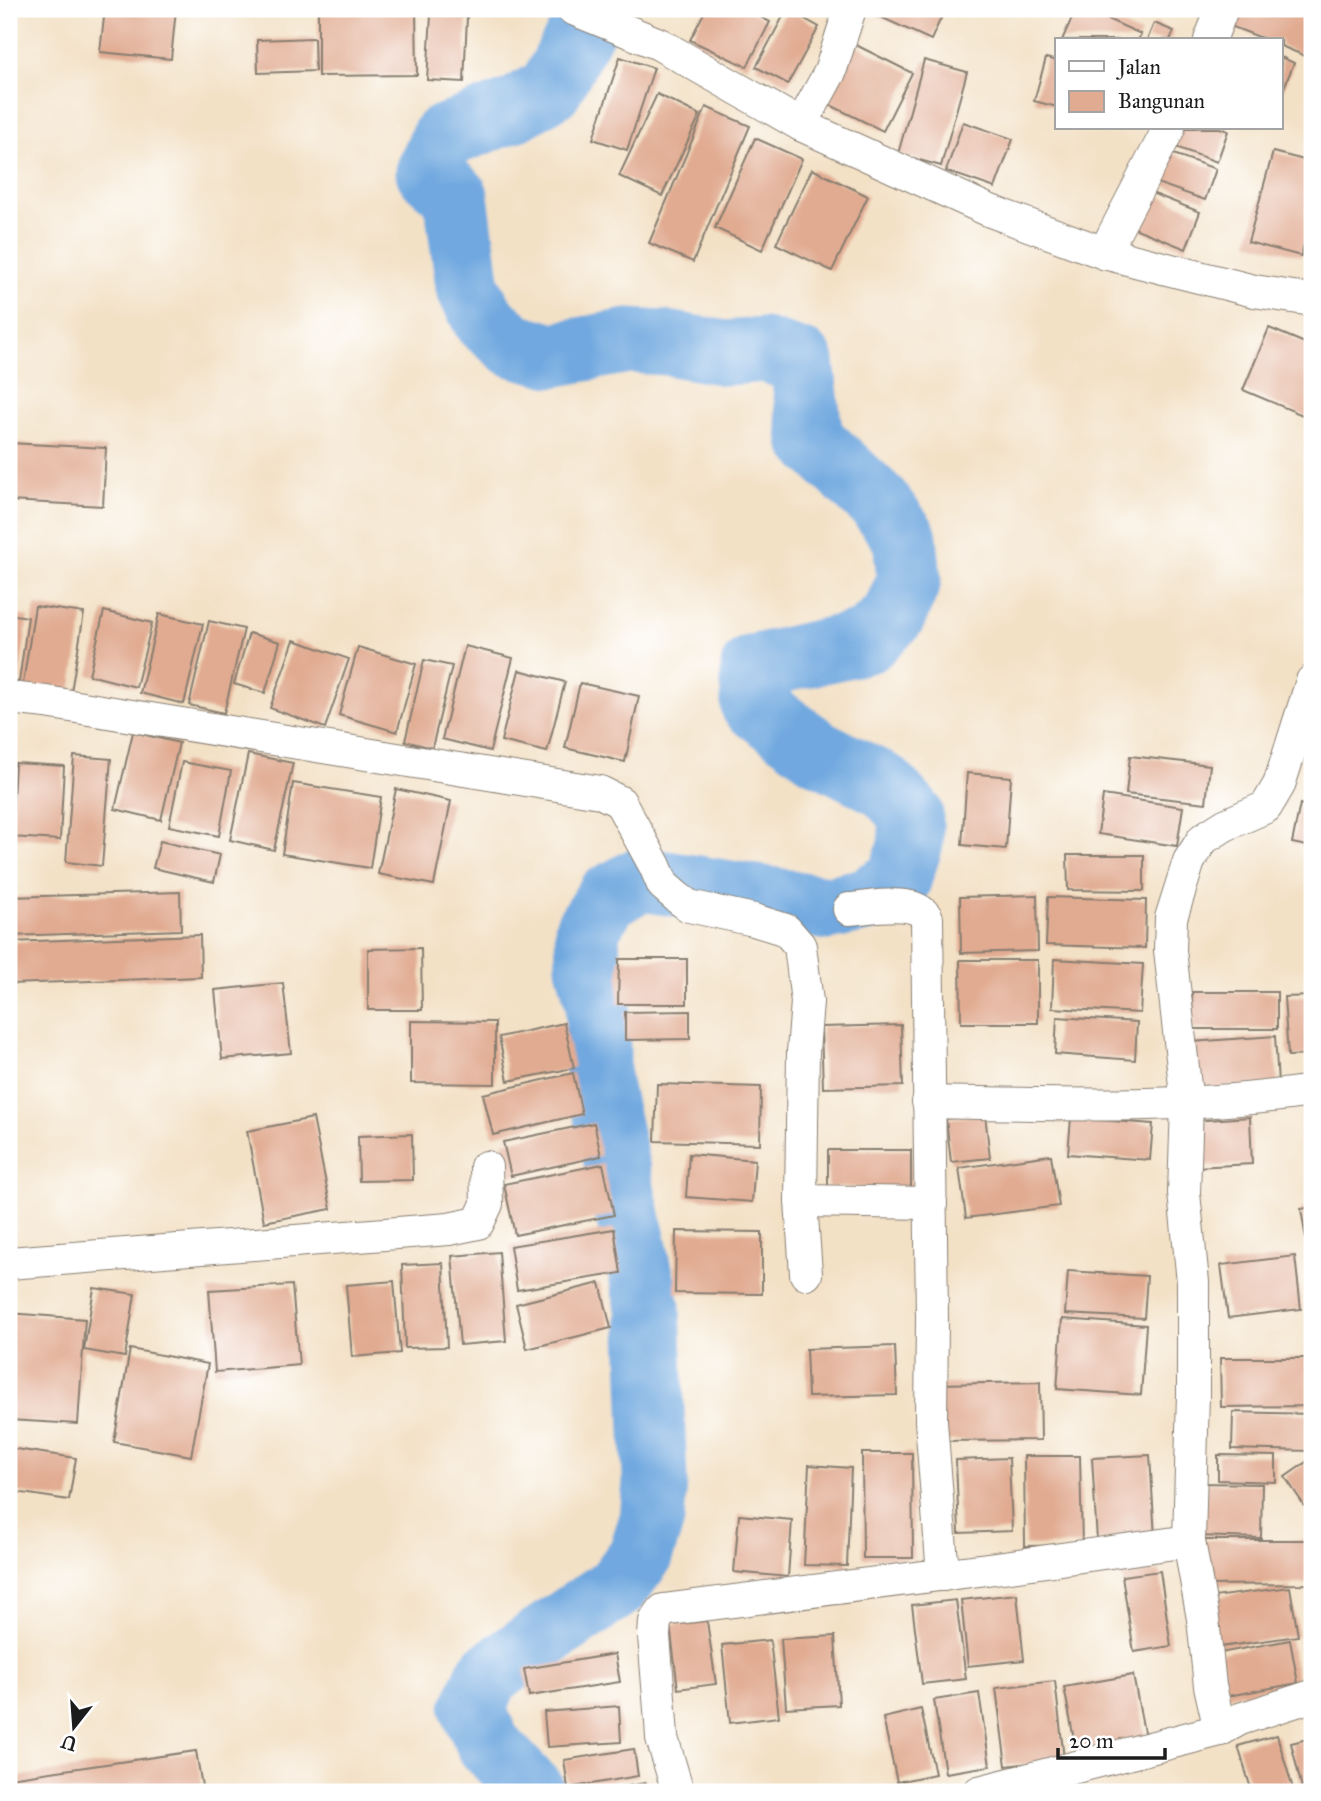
<svg xmlns="http://www.w3.org/2000/svg" width="1321" height="1801" font-family="'IM FELL Great Primer',serif">
	<rect width="100%" height="100%" fill="#fff"/>
	<filter id="ink" filterUnits="userSpaceOnUse"><feTurbulence type="fractalNoise" baseFrequency=".0143" numOctaves="2"/><feDisplacementMap in="SourceGraphic" scale="14" xChannelSelector="R" yChannelSelector="G"/><feConvolveMatrix kernelMatrix="1 2 1 2 8 2 1 2 1" color-interpolation-filters="sRGB"/></filter>
	<filter id="wash" filterUnits="userSpaceOnUse"><feTurbulence type="fractalNoise" baseFrequency=".00686" numOctaves="4" result="noise"/><feDisplacementMap in="SourceGraphic" scale="28" xChannelSelector="R" yChannelSelector="G"/><feGaussianBlur stdDeviation="1.57" result="paint"/><feColorMatrix in="noise" values="0 0 0 0 0 0 0 0 0 0 0 0 0 0 0 0 0 1.4 0 .05"/><feComposite in="paint" operator="in"/></filter>
	<g filter="url(#wash)">
		<rect width="100%" height="100%" fill="#f3e1c6"/>
		<g fill="none" stroke-linecap="round" stroke-linejoin="round">
			<!-- river -->
			<polyline stroke="#6fa8df" stroke-width="65" points="533,1792 489,1745 473,1710 488,1675 617,1587 640,1556 652,1519 655,1482 648,1307 598,1079 598,1005 588,966 587,929 608,897 641,879 828,908 866,900 899,880 911,843 911,814 885,786 817,751 753,705 753,667 867,641 894,615 909,580 905,538 879,503 811,439 802,362 764,350 726,353 667,343 628,341 552,355 514,345 485,321 468,287 456,196 428,172 443,137 516,109 550,89 593,9"/>
		</g>
		<g id="blocks">
			<!-- building -->
			<g fill="#e1ab91">
				<polygon points="105,9 176,9 171,59 100,52"/>
				<polygon points="318,9 416,9 417,75 318,76"/>
				<polygon points="706,9 745,9 770,22 747,67 690,40"/>
				<polygon points="787,9 819,27 788,84 756,67"/>
				<polygon points="863,9 945,9 931,40"/>
				<polygon points="1076,9 1085,9 1141,34 1138,40 1062,40"/>
				<polygon points="1231,9 1299,9 1312,14 1312,39 1305,56 1281,46 1281,40 1267,40 1225,24"/>
				<polygon points="431,15 467,17 464,82 427,80"/>
				<polygon points="1154,23 1174,31 1170,40 1147,40"/>
				<polygon points="314,38 315,71 258,73 257,40"/>
				<polygon points="852,43 912,73 883,131 822,101"/>
				<polygon points="620,57 654,68 627,150 593,139"/>
				<polygon points="1281,57 1294,63 1281,95"/>
				<polygon points="1046,58 1057,61 1057,107 1034,101"/>
				<polygon points="924,60 967,72 941,166 898,154"/>
				<polygon points="657,94 700,115 662,196 619,176"/>
				<polygon points="706,107 750,126 693,262 649,243"/>
				<polygon points="963,122 1013,139 995,188 946,171"/>
				<polygon points="1172,128 1220,128 1228,131 1217,162 1167,144"/>
				<polygon points="755,138 802,159 762,250 715,228"/>
				<polygon points="1168,152 1216,169 1205,200 1157,183"/>
				<polygon points="1273,152 1312,162 1312,215 1301,256 1248,242"/>
				<polygon points="812,169 868,196 832,271 776,244"/>
				<polygon points="1149,192 1200,212 1186,249 1134,228"/>
				<polygon points="1269,328 1312,346 1312,419 1243,390"/>
				<polygon points="9,443 106,448 103,506 9,501"/>
				<polygon points="35,606 84,613 70,698 22,690"/>
				<polygon points="104,611 152,623 136,687 89,675"/>
				<polygon points="9,614 28,617 19,682 9,681"/>
				<polygon points="159,614 203,624 184,704 140,693"/>
				<polygon points="209,621 244,629 224,713 189,705"/>
				<polygon points="249,633 280,642 265,693 234,684"/>
				<polygon points="294,640 349,659 325,728 270,708"/>
				<polygon points="465,646 513,658 490,751 442,739"/>
				<polygon points="358,647 416,664 397,732 339,715"/>
				<polygon points="424,660 452,666 432,748 405,741"/>
				<polygon points="519,670 565,682 547,752 501,741"/>
				<polygon points="580,683 639,696 625,762 565,748"/>
				<polygon points="133,732 179,743 161,820 115,809"/>
				<polygon points="248,754 293,763 274,850 230,840"/>
				<polygon points="74,756 111,759 102,866 66,862"/>
				<polygon points="1130,756 1210,765 1206,803 1126,794"/>
				<polygon points="182,762 231,771 219,836 169,826"/>
				<polygon points="15,763 64,766 60,840 11,837"/>
				<polygon points="967,773 1011,777 1006,849 962,845"/>
				<polygon points="293,783 381,797 370,868 282,854"/>
				<polygon points="396,789 451,801 434,885 378,874"/>
				<polygon points="1103,795 1183,807 1177,846 1098,834"/>
				<polygon points="1300,804 1312,807 1312,847 1292,843"/>
				<polygon points="160,841 220,855 214,882 153,868"/>
				<polygon points="1067,855 1144,855 1144,891 1068,890"/>
				<polygon points="180,892 181,930 9,936 9,897"/>
				<polygon points="1037,895 1038,951 961,953 960,897"/>
				<polygon points="1048,897 1146,900 1145,948 1046,945"/>
				<polygon points="200,935 201,977 9,984 9,942"/>
				<polygon points="421,948 422,1010 368,1010 368,949"/>
				<polygon points="619,959 687,959 687,1004 618,1004"/>
				<polygon points="1054,959 1143,964 1140,1013 1052,1008"/>
				<polygon points="960,960 1038,960 1038,1023 961,1023"/>
				<polygon points="283,983 291,1053 222,1059 215,990"/>
				<polygon points="1192,992 1277,992 1277,1029 1193,1029"/>
				<polygon points="1312,996 1312,1055 1288,1056 1284,997"/>
				<polygon points="690,1011 690,1039 625,1040 625,1012"/>
				<polygon points="1057,1017 1137,1022 1135,1060 1055,1054"/>
				<polygon points="411,1021 495,1022 495,1084 411,1083"/>
				<polygon points="564,1023 574,1068 508,1081 499,1037"/>
				<polygon points="901,1025 903,1086 823,1088 821,1027"/>
				<polygon points="1275,1036 1278,1083 1195,1089 1191,1042"/>
				<polygon points="573,1073 582,1114 493,1135 483,1094"/>
				<polygon points="657,1084 761,1087 760,1144 655,1141"/>
				<polygon points="985,1114 990,1158 951,1162 946,1119"/>
				<polygon points="1250,1117 1252,1164 1195,1167 1193,1121"/>
				<polygon points="313,1118 331,1209 264,1222 247,1131"/>
				<polygon points="1071,1118 1153,1124 1150,1160 1068,1154"/>
				<polygon points="594,1123 601,1156 511,1176 503,1142"/>
				<polygon points="412,1134 413,1180 359,1181 358,1136"/>
				<polygon points="828,1150 911,1150 911,1188 828,1187"/>
				<polygon points="689,1154 755,1160 752,1202 686,1197"/>
				<polygon points="1051,1155 1059,1206 966,1218 959,1168"/>
				<polygon points="603,1164 614,1215 515,1235 504,1184"/>
				<polygon points="1312,1207 1312,1270 1311,1270 1301,1209"/>
				<polygon points="614,1229 621,1273 517,1290 510,1246"/>
				<polygon points="676,1231 762,1232 762,1294 675,1293"/>
				<polygon points="499,1252 506,1341 460,1345 452,1256"/>
				<polygon points="1295,1256 1301,1309 1228,1318 1221,1265"/>
				<polygon points="443,1263 447,1347 405,1348 402,1265"/>
				<polygon points="1068,1271 1147,1276 1144,1318 1065,1314"/>
				<polygon points="394,1281 400,1353 352,1357 346,1285"/>
				<polygon points="600,1283 611,1328 527,1349 516,1304"/>
				<polygon points="292,1285 299,1365 215,1372 209,1290"/>
				<polygon points="94,1288 135,1294 125,1357 84,1350"/>
				<polygon points="9,1313 85,1319 78,1424 9,1420"/>
				<polygon points="1062,1319 1146,1325 1141,1395 1057,1389"/>
				<polygon points="895,1346 897,1395 808,1397 806,1349"/>
				<polygon points="130,1349 208,1364 191,1456 114,1442"/>
				<polygon points="1220,1358 1310,1358 1310,1406 1221,1407"/>
				<polygon points="1040,1382 1041,1440 938,1441 938,1384"/>
				<polygon points="1233,1412 1312,1414 1312,1451 1232,1449"/>
				<polygon points="9,1448 76,1458 69,1500 9,1491"/>
				<polygon points="862,1453 912,1453 913,1558 863,1558"/>
				<polygon points="1150,1455 1155,1538 1097,1541 1092,1458"/>
				<polygon points="1218,1455 1276,1456 1276,1482 1218,1480"/>
				<polygon points="1024,1456 1080,1456 1082,1545 1025,1546"/>
				<polygon points="1009,1458 1012,1531 959,1533 956,1460"/>
				<polygon points="1312,1458 1312,1517 1285,1477"/>
				<polygon points="809,1465 851,1468 847,1566 804,1565"/>
				<polygon points="1198,1483 1262,1484 1261,1538 1196,1536"/>
				<polygon points="739,1515 792,1520 788,1577 734,1572"/>
				<polygon points="1202,1540 1311,1540 1311,1584 1202,1585"/>
				<polygon points="1160,1571 1171,1646 1134,1652 1122,1576"/>
				<polygon points="1290,1587 1298,1636 1213,1648 1206,1598"/>
				<polygon points="1017,1594 1024,1660 968,1666 961,1600"/>
				<polygon points="956,1600 966,1679 922,1684 912,1605"/>
				<polygon points="707,1621 716,1684 678,1689 670,1625"/>
				<polygon points="835,1636 839,1705 786,1708 781,1639"/>
				<polygon points="770,1640 779,1717 730,1723 722,1645"/>
				<polygon points="1290,1640 1298,1683 1228,1696 1220,1653"/>
				<polygon points="615,1654 620,1682 529,1696 524,1669"/>
				<polygon points="1133,1675 1145,1737 1076,1750 1064,1687"/>
				<polygon points="1055,1681 1064,1759 1006,1766 996,1688"/>
				<polygon points="979,1693 990,1766 945,1773 934,1700"/>
				<polygon points="619,1706 621,1742 547,1747 544,1712"/>
				<polygon points="921,1709 935,1774 897,1782 883,1718"/>
				<polygon points="1277,1735 1294,1792 1252,1792 1238,1746"/>
				<polygon points="1312,1738 1312,1792 1303,1792 1291,1743"/>
				<polygon points="634,1749 638,1776 568,1788 564,1760"/>
				<polygon points="196,1751 203,1792 9,1792 9,1778"/>
				<polygon points="646,1783 647,1792 596,1792 596,1791"/>
			</g>
		</g>
	</g>
	<g filter="url(#ink)">
		<use href="#blocks" fill-opacity="0" stroke="#887e71" stroke-width="2"/>
		<g fill="none" stroke-linecap="round" stroke-linejoin="round">
			<defs>
				<g id="street">
					<polyline points="573,9 659,44 801,125 988,210 1104,253 1254,291 1312,300"/>
					<polyline points="1210,40 1222,9"/>
					<polyline points="801,125 830,72 850,9"/>
					<polyline points="1104,253 1169,128"/>
					<polyline points="9,698 46,702 600,792 620,802 655,866 663,885 678,898 689,906 754,920 786,930 800,946 807,1002 803,1052 801,1201 806,1274"/>
					<path d="M849 909C869 908 915 897 927 918L932 1318 931 1421 943 1575"/>
					<path d="M928 1102C1056 1104 1185 1110 1312 1091"/>
					<polyline points="801,1201 931,1203"/>
					<polyline points="9,1263 449,1229 478,1223 487,1204 486,1167"/>
					<polyline points="1220,1730 1210,1686 1203,1619 1189,1541 1193,1394 1193,1282 1184,1193 1187,1104 1170,950 1171,918 1189,861 1203,839 1225,825 1266,807 1279,785 1312,681"/>
					<polyline points="678,1792 662,1738 661,1722 654,1636 655,1621 663,1610 1011,1566 1189,1541"/>
					<polyline points="979,1792 1220,1730 1240,1719 1312,1696"/>
				</g>
			</defs>
			<!-- street casing -->
			<use href="#street" stroke="#887e71" stroke-width="34"/>
			<!-- street -->
			<use href="#street" stroke="#fff" stroke-width="32"/>
		</g>
	</g>
	<!-- margin -->
	<rect width="1321" height="1801" fill="none" stroke="#fff" stroke-width="35"/>
	<!-- legend -->
	<rect x="1055" y="38" width="228" height="91" fill="#ffffff" stroke="#a4a4a4" stroke-width="2"/>
	<rect x="1069" y="61" width="35" height="10" fill="#ffffff" stroke="#a4a4a4" stroke-width="2"/>
	<text x="1118" y="74" font-size="21" fill="#1c1c1c">Jalan</text>
	<rect x="1069" y="91" width="35" height="21" fill="#e1ab91" stroke="#a4a4a4" stroke-width="2"/>
	<text x="1118" y="108" font-size="21" fill="#1c1c1c">Bangunan</text>
	<!-- north arrow -->
	<g transform="translate(74 1727) rotate(197)" stroke="#ffffff" stroke-width="5" paint-order="stroke">
	<path d="M0-5L12 26L0 18L-12 26Z" fill="#1c1c1c"/>
	<text y="-10" font-size="19" font-weight="bold" text-anchor="middle" fill="#1c1c1c">U</text>
	</g>
	<!-- scale -->
	<path d="M1058 1748v10h107v-10" fill="none" stroke="#1c1c1c" stroke-width="3.5"/>
	<text x="1069" y="1748" font-size="21" fill="#1c1c1c" stroke="#ffffff" stroke-width="5" paint-order="stroke">20 m</text>
</svg>
